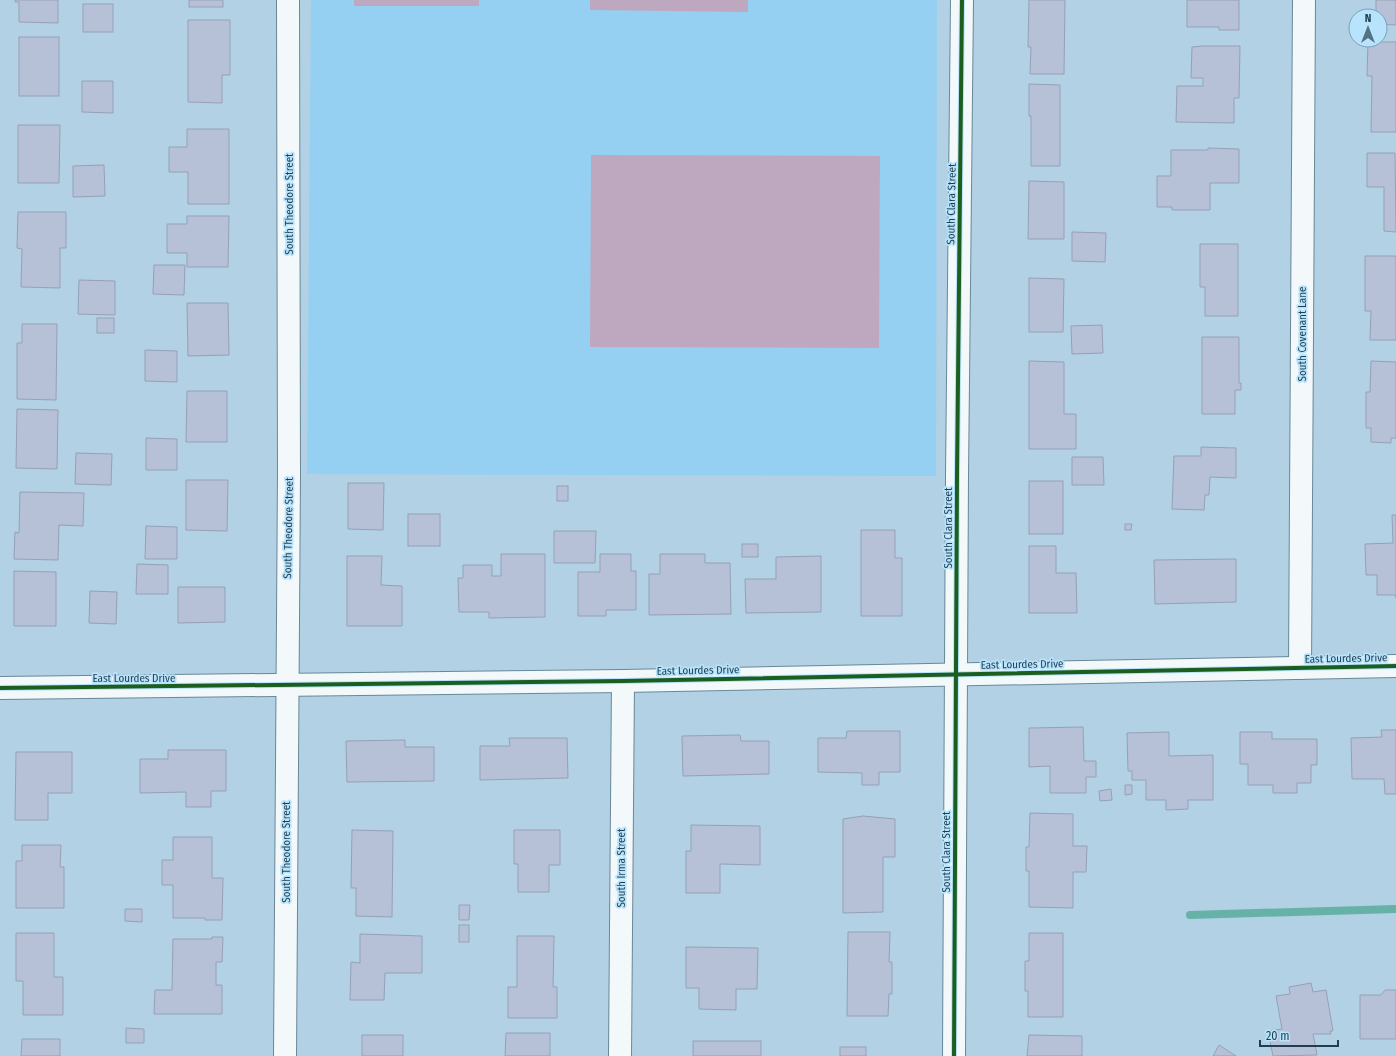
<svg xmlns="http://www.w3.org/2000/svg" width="1396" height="1056" font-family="'Fira Sans Condensed',sans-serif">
	<rect width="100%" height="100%" fill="#b2d1e4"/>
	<!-- built -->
	<polygon fill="#95d0f2" points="311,0 937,0 936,476 307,474"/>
	<!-- green -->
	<g fill="#bea8bf">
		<rect x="354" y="0" width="125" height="6"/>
		<polygon points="590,0 748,0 748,12 590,10"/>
		<polygon points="591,155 880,156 879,348 590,347"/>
	</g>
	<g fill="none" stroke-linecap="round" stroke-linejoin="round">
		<!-- stream -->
		<polyline stroke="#66b2a7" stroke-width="8" points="1190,915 1396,909"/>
	</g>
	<!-- building -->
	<g fill="#b6c1d7" stroke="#95a1b5">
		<polygon points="15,0 58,0 58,23 19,22 19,2 15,2"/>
		<rect x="189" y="0" width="34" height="7"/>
		<polygon points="1029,0 1065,0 1064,74 1030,74 1031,47 1028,47"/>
		<polygon points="1187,0 1239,0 1239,30 1219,30 1219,27 1187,27"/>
		<polygon points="1376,0 1396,0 1396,25 1380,24 1380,16 1376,16"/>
		<rect x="83" y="4" width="30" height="28"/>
		<polygon points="188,20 230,20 230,75 222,75 222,103 188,102"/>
		<rect x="19" y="37" width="40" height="59"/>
		<polygon points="1368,42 1396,42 1396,132 1371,132 1372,76 1367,76"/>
		<polygon points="1203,46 1240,46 1239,98 1234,98 1234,123 1176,122 1177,86 1203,86 1203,78 1191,78 1192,47"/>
		<polygon points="82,81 113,81 113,113 82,112"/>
		<polygon points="1029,84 1060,85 1060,166 1031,166 1031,116 1029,116"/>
		<polygon points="18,125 60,125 59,183 18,183"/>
		<polygon points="187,129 229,129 229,204 188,204 188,172 169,172 169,147 187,147"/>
		<polygon points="1208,148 1239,149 1239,183 1210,183 1210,210 1172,210 1172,207 1157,207 1157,176 1171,176 1171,150 1208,150"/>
		<polygon points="1367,153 1395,153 1396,232 1384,231 1384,187 1367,187"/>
		<polygon points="104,165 105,196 73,197 73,166"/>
		<polygon points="1029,181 1064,182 1064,239 1028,239"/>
		<polygon points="18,212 66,212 66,248 60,248 60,288 21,287 22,249 17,248"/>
		<polygon points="187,216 229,216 228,267 187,267 187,253 167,253 167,224 187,224"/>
		<polygon points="1072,232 1106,233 1105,262 1072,261"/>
		<polygon points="1200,244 1238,244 1238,316 1205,316 1205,287 1200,287"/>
		<polygon points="1365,256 1396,256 1396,340 1370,340 1371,311 1365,311"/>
		<polygon points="154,265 185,265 184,295 153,294"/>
		<polygon points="1029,278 1064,279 1063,332 1029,332"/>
		<polygon points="79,280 115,281 115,315 78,314"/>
		<polygon points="187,303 228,303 229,355 188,356"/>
		<rect x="97" y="318" width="17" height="15"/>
		<polygon points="22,324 57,324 56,400 17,399 17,343 22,343"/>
		<polygon points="1102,325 1103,353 1072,354 1071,326"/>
		<polygon points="1202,337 1239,337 1239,383 1241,383 1241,390 1235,390 1235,414 1202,414"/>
		<polygon points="145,350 177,351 177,382 145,381"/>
		<polygon points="1029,361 1064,362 1064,414 1076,414 1076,449 1029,449"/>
		<polygon points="1371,361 1396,362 1396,438 1391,438 1391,443 1371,442 1371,428 1366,428 1366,392 1370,392"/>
		<polygon points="187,391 227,391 227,442 186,442"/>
		<polygon points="17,409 58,410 57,469 16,468"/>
		<polygon points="146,438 177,439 177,470 146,470"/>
		<polygon points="1201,447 1236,448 1236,478 1210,477 1209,495 1205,495 1204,510 1172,509 1174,456 1201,456"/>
		<polygon points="76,453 112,454 111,485 75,484"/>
		<polygon points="1072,457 1103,457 1104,485 1072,485"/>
		<polygon points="186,480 228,480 227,531 186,530"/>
		<rect x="1029" y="481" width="34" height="53"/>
		<polygon points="348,483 384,483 383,530 348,529"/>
		<rect x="557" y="486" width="11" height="15"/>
		<polygon points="20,492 84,493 83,526 59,525 58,560 14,559 15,532 19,533"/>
		<rect x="408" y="514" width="32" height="32"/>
		<polygon points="1392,515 1396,515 1396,598 1395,595 1377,595 1377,575 1366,575 1365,544 1393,543"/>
		<polygon points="1125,524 1132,524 1131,530 1125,530"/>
		<polygon points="146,526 177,527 177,559 145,559"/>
		<polygon points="861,530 895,530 895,558 902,558 902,616 861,616"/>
		<polygon points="554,531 596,531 595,563 554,563"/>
		<rect x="742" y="544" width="16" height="13"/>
		<polygon points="1029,546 1056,546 1056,573 1076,573 1077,613 1029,613"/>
		<polygon points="501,554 545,554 545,617 489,618 489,612 459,612 458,578 463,578 463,565 492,565 492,576 501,576"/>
		<polygon points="600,554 631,554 631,571 636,571 636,610 606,610 606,616 578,616 578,572 600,572"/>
		<polygon points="660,554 705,554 705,563 730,563 731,614 649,615 649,574 660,574"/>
		<polygon points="347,556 382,556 381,585 402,586 402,626 347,626"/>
		<polygon points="821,556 821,612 746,613 745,579 776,579 776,557"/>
		<polygon points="1236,559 1236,602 1155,604 1154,560"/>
		<polygon points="137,564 168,565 168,594 136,594"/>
		<polygon points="14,571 56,572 56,626 14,626"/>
		<polygon points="178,587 225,587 225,622 178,623"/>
		<polygon points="90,591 117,592 116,624 89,623"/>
		<polygon points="1083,727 1084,761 1096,761 1096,777 1086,777 1086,793 1050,793 1050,766 1029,767 1029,728"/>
		<polygon points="1381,730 1396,730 1396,794 1385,794 1384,779 1352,779 1351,738 1382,737"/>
		<polygon points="847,731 900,731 900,772 879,772 879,785 862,785 862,773 818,772 818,738 846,738"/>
		<polygon points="1169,732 1169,756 1213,755 1213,800 1188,800 1188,809 1166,810 1166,800 1146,800 1146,780 1132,780 1132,771 1128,771 1127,733"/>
		<polygon points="1240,732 1272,732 1272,739 1317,739 1317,765 1311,765 1311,783 1297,783 1297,793 1273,793 1273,785 1248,785 1248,764 1240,764"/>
		<polygon points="740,735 741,741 769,741 769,774 683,776 682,736"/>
		<polygon points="509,738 567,738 568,778 480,780 480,746 510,746"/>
		<polygon points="405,740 405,747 434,747 434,781 347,782 346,741"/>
		<polygon points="168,750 226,750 226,791 211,791 211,807 186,807 186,792 140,793 140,759 168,759"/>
		<polygon points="16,752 72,752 72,793 48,793 48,820 15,820"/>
		<polygon points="1125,785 1132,785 1132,794 1125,795"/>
		<polygon points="1111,789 1112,800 1100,801 1099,791"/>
		<polygon points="1030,813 1073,814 1073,846 1087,846 1086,872 1073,872 1073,908 1029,907 1029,871 1026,871 1026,847 1029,847"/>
		<polygon points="863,816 895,819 895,857 883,857 883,912 843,913 843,819"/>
		<polygon points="691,825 760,826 760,865 720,864 720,893 686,893 686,851 691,851"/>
		<polygon points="352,830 393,831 392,917 356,916 356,888 351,888"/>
		<polygon points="514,830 560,830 560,865 549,865 549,892 518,892 518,864 514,864"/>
		<polygon points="173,837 212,837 212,878 223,878 222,920 205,920 205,918 173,918 173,885 162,885 162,860 173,860"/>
		<polygon points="22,845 61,845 60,867 64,867 64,908 16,908 16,861 22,861"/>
		<polygon points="459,905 470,905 469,920 459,920"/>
		<polygon points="125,909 142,909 142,922 125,921"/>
		<rect x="459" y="925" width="10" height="17"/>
		<polygon points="848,932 890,932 889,962 892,962 892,994 889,994 888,1016 847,1016"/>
		<polygon points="16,933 54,933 54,977 63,977 63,1015 23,1015 23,981 16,981"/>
		<polygon points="1029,933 1063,933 1063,1017 1028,1017 1028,991 1025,991 1025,961 1029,961"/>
		<polygon points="360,934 422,936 422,973 385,973 384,1000 350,1000 351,962 360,963"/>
		<polygon points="517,936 554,936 553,987 557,987 557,1018 508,1018 508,987 517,987"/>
		<polygon points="212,937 223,937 222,962 216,962 216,985 222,985 222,1014 154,1014 155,990 172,990 173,939 212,939"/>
		<polygon points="686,947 758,948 757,989 736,989 736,1010 699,1009 699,988 686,988"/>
		<polygon points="1311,983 1313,992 1326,990 1333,1031 1330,1031 1331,1034 1313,1034 1317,1055 1273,1056 1268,1031 1282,1029 1276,996 1290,994 1289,987"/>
		<polygon points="1385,990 1396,990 1396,1039 1360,1039 1360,995 1381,995"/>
		<polygon points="126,1028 144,1029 144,1043 126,1043"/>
		<polygon points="506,1033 550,1033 550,1056 505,1056"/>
		<rect x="362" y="1035" width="41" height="21"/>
		<polygon points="1029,1035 1082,1036 1082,1056 1027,1056"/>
		<polygon points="22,1039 60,1039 60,1056 21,1056"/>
		<rect x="693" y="1041" width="68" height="15"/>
		<polygon points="1219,1045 1236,1056 1213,1056"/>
		<rect x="840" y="1047" width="26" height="9"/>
	</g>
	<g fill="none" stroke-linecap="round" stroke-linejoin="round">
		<defs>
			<g id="minor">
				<polyline points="1300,668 1304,0"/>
				<polyline points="0,688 623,681 1396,666"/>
				<polyline points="285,1056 289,473 288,0"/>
				<polyline points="620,1056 623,681"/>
				<polyline points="954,1056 957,475 962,0"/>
			</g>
		</defs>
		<!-- minor casing -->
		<use href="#minor" stroke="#698898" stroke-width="24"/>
		<!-- minor -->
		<use href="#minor" stroke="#f3f8fb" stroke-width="22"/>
		<defs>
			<g id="cycleway">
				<polyline points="0,688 623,681 1396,666"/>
				<polyline points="954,1056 957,475 962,0"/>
			</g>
		</defs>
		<!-- cycleway casing -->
		<use href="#cycleway" stroke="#b8e3fc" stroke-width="6"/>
		<!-- cycleway -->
		<use href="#cycleway" stroke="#1b5e20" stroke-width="4"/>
	</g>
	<g text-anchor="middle" stroke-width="3.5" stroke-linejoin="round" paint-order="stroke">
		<!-- street labels -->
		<g font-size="11" fill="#1f3e4f" stroke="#b8e3fc">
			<text transform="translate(289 204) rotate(-90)" y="4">South Theodore Street</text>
			<text transform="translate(951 204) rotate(-89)" y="4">South Clara Street</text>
			<text transform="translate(1302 334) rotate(-90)" y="4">South Covenant Lane</text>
			<text transform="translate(288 528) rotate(-89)" y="4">South Theodore Street</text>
			<text transform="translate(948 528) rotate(-90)" y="4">South Clara Street</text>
			<text transform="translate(1346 658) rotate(-1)" y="4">East Lourdes Drive</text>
			<text transform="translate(1022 664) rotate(-1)" y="4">East Lourdes Drive</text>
			<text transform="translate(698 670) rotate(-1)" y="4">East Lourdes Drive</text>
			<text x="134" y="682">East Lourdes Drive</text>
			<text transform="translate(286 852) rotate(-90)" y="4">South Theodore Street</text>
			<text transform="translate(946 852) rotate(-90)" y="4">South Clara Street</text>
			<text transform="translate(621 868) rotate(-90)" y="4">South Irma Street</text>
		</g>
	</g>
	<!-- north arrow -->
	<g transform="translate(1368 28)"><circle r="19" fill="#b8e3fc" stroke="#7ba1b7"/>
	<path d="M0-3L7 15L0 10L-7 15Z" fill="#527183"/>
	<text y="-6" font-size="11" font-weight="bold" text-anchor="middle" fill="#1f3e4f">N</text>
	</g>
	<!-- scale -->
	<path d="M1260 1040v6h78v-6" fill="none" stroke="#1f3e4f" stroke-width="2"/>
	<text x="1266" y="1040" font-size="12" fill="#1f3e4f" stroke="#b8e3fc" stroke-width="3" paint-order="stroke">20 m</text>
</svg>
